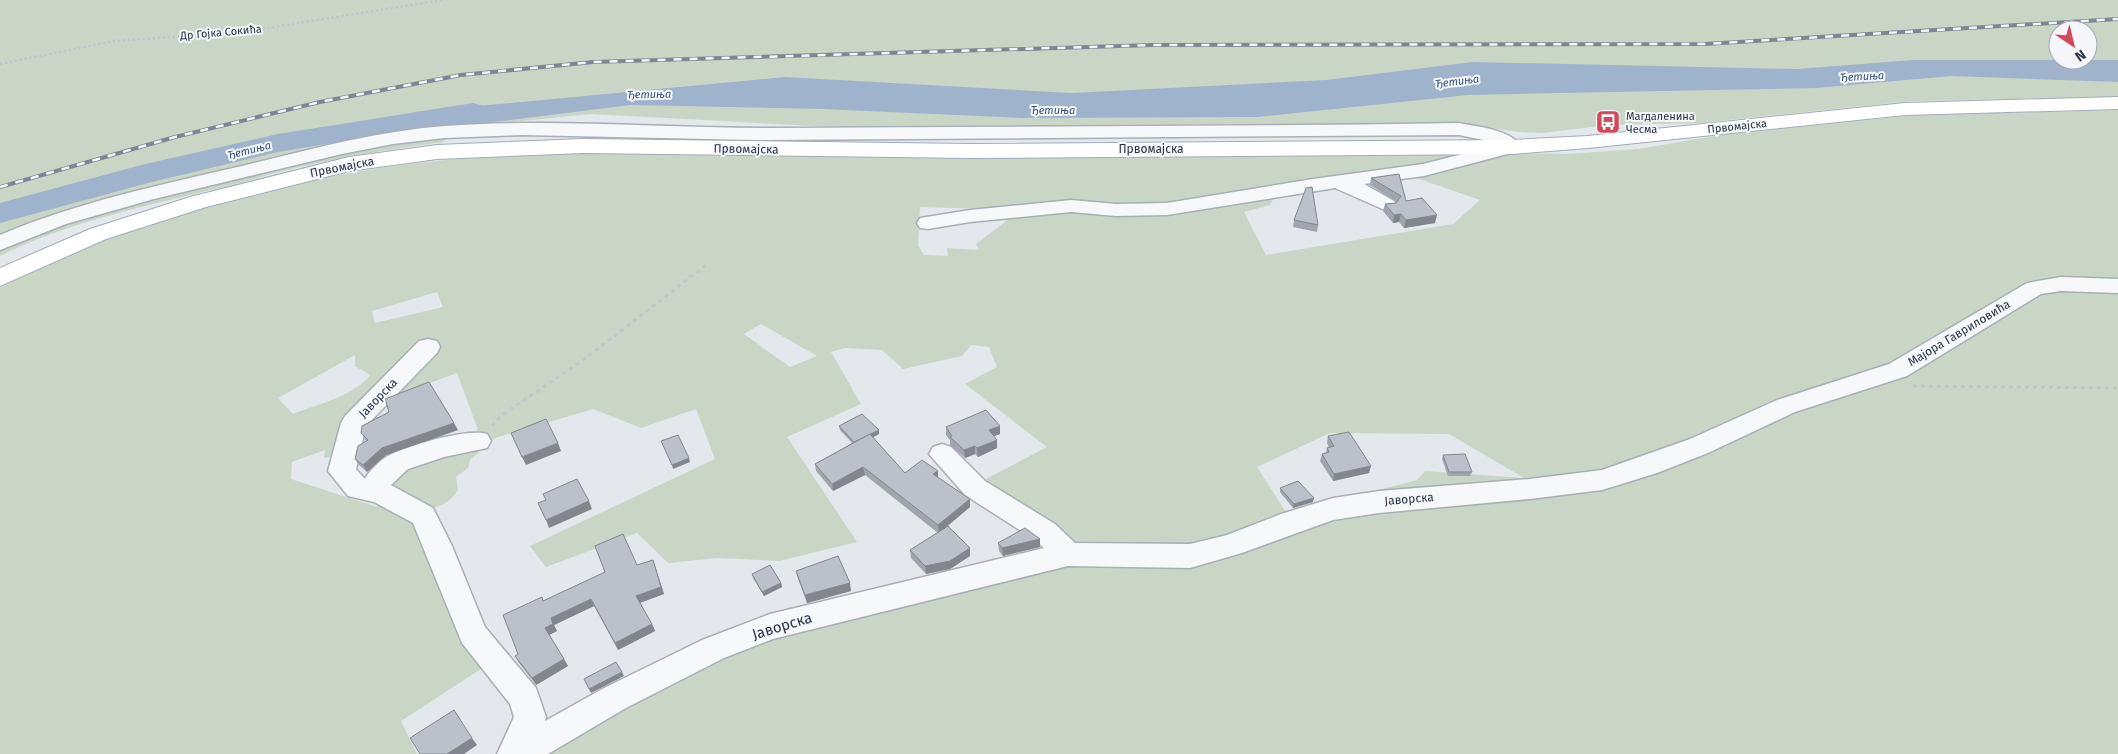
<svg xmlns="http://www.w3.org/2000/svg" width="2118" height="754" font-family="'Fira Sans',sans-serif">
	<rect width="100%" height="100%" fill="#e4e7ec"/>
	<!-- green -->
	<g fill="#c9d6c5" fill-rule="evenodd">
		<path d="M0 0H2118V97L1911 101 1699 123 1608 125 1543 133 1518 132 1467 124 869 129 590 114 456 128 447 134 444 142C389 149 334 158 280 172 262 176 246 182 228 186 151 205 72 220 0 256ZM2058 30H2088V60H2058Z"/>
		<path d="M2118 110V754H528L725 650 1085 549 979 496 986 479 1047 447 965 384 997 367 989 347 971 345 962 356 903 369 882 350 845 348 831 352 861 404 787 437 857 542 779 561 717 558 668 563 637 533 546 567 530 546 715 459 696 409 641 428 593 409 495 438 470 460 468 468 456 477 458 490C449 503 441 507 425 509L487 665 401 721 417 754H0V288C161 202 349 162 530 154 660 149 791 158 921 158 1136 159 1352 150 1567 154L1638 149 1727 134 1917 115ZM1396 171 1480 200 1453 224 1266 255 1244 212 1270 205 1276 194ZM920 207 991 209 1006 221 976 244 979 250 947 248 948 256 924 255 918 246ZM437 292 443 307 375 323 372 311ZM761 324 817 356 790 367 744 334ZM355 355V366L370 375C356 395 316 405 293 414L278 398ZM457 373 478 430 441 452 384 481 377 507 291 479 292 462 325 450 324 458 355 451 358 432 383 420 362 408ZM1330 433 1449 434 1524 478 1425 471 1417 480 1287 514 1257 467Z"/>
	</g>
	<!-- water -->
	<polygon fill="#9fb4cc" points="1913,60 2118,60 2118,82 1952,76 1816,88 1468,95 1257,117 1022,118 822,109 630,105 423,131 414,112 785,77 1072,93 1326,80 1473,62 1797,69"/>
	<g fill="none" stroke-linecap="round" stroke-linejoin="round">
		<!-- river -->
		<polygon fill="#9fb4cc" fill-rule="evenodd" points="473,103 484,106 488,112 484,118 278,152 152,182 0,223 0,203 145,164 278,134"/>
		<defs>
			<g id="minor">
				<path d="M1459 123C1478 127 1510 129 1522 147L1519 151 1424 176 1364 184 1394 201 1398 205 1394 209 1387 211 1335 188 1167 215 1116 216 1071 212 970 222 928 229 920 228 917 223 920 218 970 210 1071 200 1116 204 1167 203 1313 179 1423 164 1494 146 1483 140 1459 135 755 140 522 135 444 138 393 144 342 154 154 199 66 224 0 250V235C78 202 160 185 242 166 309 150 376 131 445 126 558 118 672 129 785 128 1010 126 1234 127 1459 123Z"/>
				<path d="M2061 277 2118 279V293L2061 291 2041 294 1907 376 1795 412 1708 453 1657 473 1602 490 1530 499 1379 513 1333 520 1242 553 1190 568 1068 566 773 639 724 658 626 708 548 754H497L514 717 510 704 462 643 413 523 374 502 348 496 328 471 341 423 345 416 419 341 428 339 437 341 440 347 437 353 366 426 356 469 365 479C369 471 382 458 390 455 409 445 468 428 487 434L491 441 487 448 444 457 408 469 391 485 433 508 452 546 485 627 536 688 546 717 545 721 604 688 702 640 770 614 1044 548 1035 540 965 495 929 454 933 447 942 444 951 447 985 481 1055 524 1075 543 1190 544 1227 535 1281 514 1333 498 1379 491 1530 479 1602 470 1690 439 1777 400 1889 364 2027 283Z"/>
			</g>
			<polygon id="major" points="2118,97 2118,109 1905,115 1588,148 1512,154 970,158 584,153 437,159 349,171 206,207 106,239 0,286 0,268 90,229 190,197 349,157 437,145 584,139 970,144 1512,140 1588,136 1905,103"/>
		</defs>
		<!-- minor casing -->
		<use href="#minor" stroke="#a9aeb7" stroke-width="3"/>
		<!-- major casing -->
		<use href="#major" stroke="#a3abb8" stroke-width="2"/>
		<!-- path-far1 -->
		<polyline stroke="#c2c5cb" stroke-width="2.5" stroke-dasharray="2.5 2.5" stroke-linecap="butt" points="0,64 114,41 243,32 442,0"/>
		<!-- path -->
		<g stroke="#c2c5cb" stroke-width="3" stroke-dasharray="4 4" stroke-linecap="butt">
			<polyline points="1913,386 2118,388"/>
			<polyline points="492,426 502,415 586,358 706,265"/>
		</g>
		<!-- minor -->
		<use href="#minor" fill="#f7f8fa" fill-rule="evenodd"/>
		<!-- major -->
		<use href="#major" fill="#fff" fill-rule="evenodd"/>
		<defs>
			<polyline id="rail" points="0,187 175,137 320,102 461,75 593,62 1152,45 1705,44 2118,19"/>
		</defs>
		<!-- rail casing -->
		<use href="#rail" stroke="#7d8696" stroke-width="4"/>
		<!-- rail -->
		<use href="#rail" stroke="#f4f6f9" stroke-width="2.5" stroke-dasharray="8" stroke-linecap="butt"/>
	</g>
	<!-- wall -->
	<g fill="#a1a5ae">
		<polygon points="1399,174 1406,201 1435,223 1404,228 1399,222 1393,223 1383,211 1385,204 1396,203 1397,202 1370,185 1371,178"/>
		<polygon points="1294,220 1318,225 1317,232 1293,227"/>
		<polygon points="839,426 879,434 873,437 905,473 938,471 938,478 970,507 944,529 970,548 970,556 950,569 926,574 911,558 910,550 938,533 865,475 833,491 816,471 815,464 852,443 840,430"/>
		<polygon points="946,427 1000,434 994,436 997,448 978,457 975,454 965,458 950,445 950,440 946,435"/>
		<polygon points="458,430 386,455 367,472 359,465 355,459 366,441 361,433"/>
		<polygon points="1328,436 1369,473 1333,481 1320,461 1322,454 1326,453 1327,448 1329,448 1327,443"/>
		<polygon points="1443,455 1472,472 1470,476 1448,476 1442,459"/>
		<polygon points="1280,488 1313,502 1293,508 1280,492"/>
		<polygon points="1040,539 1040,547 1003,556 999,551 998,543"/>
		<polygon points="653,560 664,594 640,603 652,624 655,631 618,650 594,606 554,625 557,631 549,635 568,666 536,685 519,663 515,656 518,654 543,601"/>
		<polygon points="796,571 851,591 807,603 798,579"/>
		<polygon points="752,574 781,583 782,587 764,596 753,578"/>
	</g>
	<!-- shaded-wall -->
	<g fill="#83868d">
		<polygon points="1401,214 1399,222 1393,223 1394,215"/>
		<polygon points="1437,215 1435,223 1404,228 1406,220"/>
		<polygon points="454,423 458,430 386,455 367,472 363,465 382,448"/>
		<polygon points="1000,426 1000,434 989,438 989,430"/>
		<polygon points="879,430 879,434 856,447 855,443"/>
		<polygon points="997,440 997,448 978,457 977,448"/>
		<polygon points="558,443 561,451 526,465 522,457"/>
		<polygon points="975,446 975,454 965,458 964,450"/>
		<polygon points="689,458 690,462 673,469 672,465"/>
		<polygon points="1371,466 1369,473 1333,481 1334,474"/>
		<polygon points="863,467 865,475 833,491 832,484"/>
		<polygon points="938,471 938,479 933,474"/>
		<polygon points="1314,498 1313,502 1293,508 1294,504"/>
		<polygon points="970,499 970,507 939,533 938,525"/>
		<polygon points="589,501 592,509 549,528 546,520"/>
		<polygon points="1040,539 1040,547 1003,556 1002,548"/>
		<polygon points="970,548 970,556 950,569 926,574 925,566"/>
		<polygon points="653,560 664,594 639,603 636,596"/>
		<polygon points="781,583 782,587 764,596 762,592"/>
		<polygon points="850,583 851,591 807,603 805,595"/>
		<polygon points="591,599 594,606 554,625 557,631 549,635 545,628 551,618"/>
		<polygon points="652,624 655,631 618,650 615,643"/>
		<polygon points="564,659 568,666 536,685 532,678"/>
		<polygon points="622,672 624,676 591,693 589,689"/>
		<polygon points="472,738 477,745 464,754 447,754"/>
	</g>
	<!-- building -->
	<g fill="#bbc0ca" stroke="#83868d">
		<polygon points="1399,174 1406,201 1422,198 1437,215 1406,220 1401,214 1394,215 1385,204 1396,203 1401,196 1371,178"/>
		<polygon points="1312,187 1318,225 1294,220 1306,188"/>
		<polygon points="429,382 454,423 382,448 363,465 355,459 358,446 368,440 361,433 362,426 389,412 385,399"/>
		<polygon points="986,410 1000,426 989,430 997,440 977,448 975,446 964,450 950,437 952,436 946,427"/>
		<polygon points="862,414 879,430 854,442 839,426"/>
		<polygon points="546,419 558,443 522,457 511,433"/>
		<polygon points="1349,432 1371,466 1334,474 1322,454 1329,452 1327,448 1334,446 1328,436"/>
		<polygon points="870,434 905,473 922,460 938,471 933,474 970,499 938,525 863,467 832,484 815,464"/>
		<polygon points="678,435 689,458 672,465 661,441"/>
		<polygon points="1465,454 1472,472 1449,472 1443,455"/>
		<polygon points="577,479 589,501 546,520 538,503 546,500 543,494"/>
		<polygon points="1298,481 1314,498 1294,504 1280,488"/>
		<polygon points="948,526 970,548 950,561 925,566 910,550"/>
		<polygon points="1025,528 1040,539 1002,548 998,543"/>
		<polygon points="623,534 637,565 653,560 661,587 636,596 652,624 615,643 591,599 551,618 553,624 545,628 564,659 532,678 515,656 518,654 503,615 542,597 543,601 605,572 595,546"/>
		<polygon points="838,556 850,583 805,595 796,571"/>
		<polygon points="770,565 781,583 762,592 752,574"/>
		<polygon points="616,662 622,672 589,689 584,679"/>
		<polygon points="454,710 472,738 447,754 420,754 410,738"/>
	</g>
	<!-- icons -->
	<defs>
		<symbol id="bus-square" viewBox="-11 -11 22 22"><rect x="-9" y="-9" width="18" height="18" rx="4" fill="#d1495b" stroke="#f4f6f9"/><path d="M-5-6H5V4H4V6H2V4H-2V6H-4V4H-5ZM-3.5-4V0h7V-4ZM-3.5 1.2v1.5H-2V1.2ZM2 1.2v1.5H3.5V1.2Z" fill="#fff"/></symbol>
	</defs>
	<g fill-rule="evenodd">
		<use href="#bus-square" x="1594" y="108" width="28" height="28"/>
	</g>
	<g text-anchor="middle" stroke-width="4" stroke-linejoin="round" paint-order="stroke">
		<!-- far-street labels -->
		<g font-size="11" fill="#2b3445" stroke="#f4f6f9">
			<text transform="translate(221 32) rotate(-5)" y="4">Др Гојка Сокића</text>
			<text transform="translate(1737 126) rotate(-6)" y="4">Првомајска</text>
		</g>
		<!-- far-water labels -->
		<g font-size="11" font-style="italic" fill="#34527a" stroke="#f4f6f9">
			<text transform="translate(1862 76) rotate(-3)" y="4">Ђетиња</text>
			<text transform="translate(1457 81) rotate(-7)" y="4">Ђетиња</text>
			<text transform="translate(649 94) rotate(-1)" y="4">Ђетиња</text>
			<text x="1053" y="114">Ђетиња</text>
			<text transform="translate(249 150) rotate(-14)" y="4">Ђетиња</text>
		</g>
		<!-- far-poi labels -->
		<g font-size="11" fill="#2b3445" stroke="#f4f6f9" text-anchor="start">
			<text x="1626" y="120">Магдаленина<tspan x="1626" dy="13">Чесма</tspan></text>
		</g>
		<!-- street labels -->
		<g font-size="12" fill="#2b3445" stroke="#f4f6f9">
			<text transform="translate(746 149) rotate(1)" y="4">Првомајска</text>
			<text x="1151" y="153">Првомајска</text>
			<text transform="translate(342 167) rotate(-11)" y="4">Првомајска</text>
			<text transform="translate(1959 333) rotate(-31)" y="4">Мајора Гавриловића</text>
			<text transform="translate(378 398) rotate(-46)" y="4">Јаворска</text>
			<text transform="translate(1409 499) rotate(-5)" y="4">Јаворска</text>
		</g>
		<!-- near-street labels -->
		<g font-size="15" fill="#2b3445" stroke="#f4f6f9">
			<text transform="translate(782 626) rotate(-17)" y="5">Јаворска</text>
		</g>
	</g>
	<!-- north arrow -->
	<g transform="translate(2073 45) rotate(145)"><circle r="24" fill="#f4f6f9" stroke="#a4a8b1"/>
	<path d="M0-4L9 19L0 12L-9 19Z" fill="#d1495b"/>
	<text y="-8" font-size="14" font-weight="bold" text-anchor="middle" fill="#2b3445">N</text>
	</g>
</svg>
